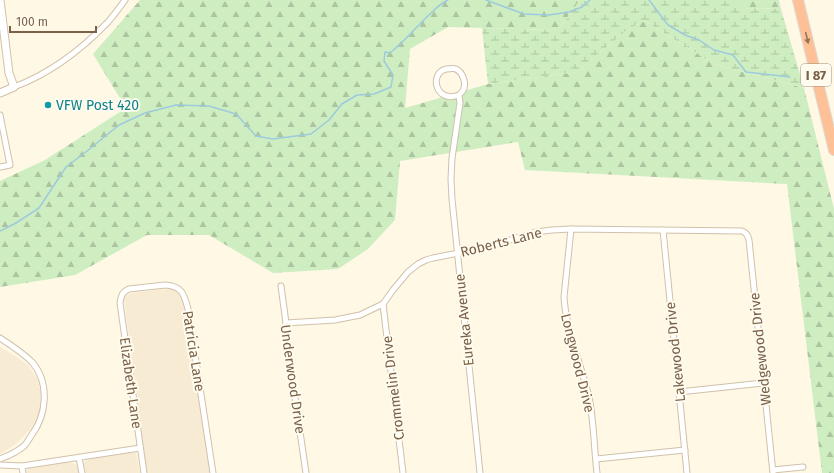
<svg xmlns="http://www.w3.org/2000/svg" width="834" height="473" font-family="'Fira Sans',sans-serif">
	<defs>
		<pattern id="forest-firs" width="22" height="20" patternUnits="userSpaceOnUse"><rect width="22" height="20" fill="#ceeec2"/><path d="M5 1l3.5 6h-7zM16 11l3.5 6h-7z" fill="#acc49f"/></pattern>
		<pattern id="wetland-marsh" width="20" height="14" patternUnits="userSpaceOnUse"><rect width="20" height="14" fill="#ceeec2"/><path d="M1 5h8M5 5V1M11 12h8M15 12V8" fill="none" stroke="#acc49f"/></pattern>
	</defs>
	<rect width="100%" height="100%" fill="#fef8e5"/>
	<!-- residential -->
	<g fill="#f7ebd3">
		<polygon points="169,289 175,290 179,293 184,304 210,473 147,473 124,299 126,295 133,293 156,290"/>
		<polygon points="0,347 14,355 28,365 38,380 41,394 40,411 32,428 16,444 0,454"/>
		<polygon points="133,451 136,453 140,473 85,473 84,464 85,461 91,459 120,452"/>
		<polygon points="69,462 73,463 77,466 80,473 26,473 28,469 31,468"/>
	</g>
	<!-- forest -->
	<g fill="url(#forest-firs)">
		<polygon points="140,0 580,0 558,30 448,27 410,49 405,108 488,84 577,72 628,29 645,21 714,64 804,88 834,209 834,473 822,473 787,184 525,170 518,142 400,161 395,220 368,249 338,269 273,273 209,235 147,235 75,275 0,287 0,181 45,160 126,108 93,54"/>
		<polygon points="739,0 779,0 781,9 739,8"/>
	</g>
	<!-- wetland -->
	<polygon fill="url(#wetland-marsh)" points="580,0 739,0 740,8 781,9 804,88 714,64 645,21 628,29 577,72 488,84 482,28 558,30"/>
	<g fill="none" stroke-linecap="round" stroke-linejoin="round">
		<!-- stream -->
		<g stroke="#9dcadd" stroke-width="1.5">
			<polyline points="486,0 524,14 549,15 569,12 582,7 590,0"/>
			<polyline points="649,0 668,25 685,35 699,40 714,50 733,55 746,72 790,77"/>
			<path d="M0 231 16 223 39 208 66 167 87 151 119 125 145 113 176 105 209 106 236 114 256 136 273 139 311 134 329 120 342 104 357 95 374 94 391 87 393 75 384 61 385 52 390 53C405 41 417 26 431 13 436 8 441 3 448 0"/>
		</g>
		<defs>
			<g id="minor">
				<path d="M14 87C49 74 82 49 108 22 114 15 120 7 125 0"/>
				<path d="M459 95C435 104 429 73 446 69 449 69 453 68 456 69 462 72 466 81 464 88 464 90 461 93 459 95L460 103 452 158 451 179 452 199 480 473"/>
				<polyline points="0,167 10,165 0,115"/>
				<path d="M571 229 564 297C566 331 581 364 589 397 594 422 594 448 597 473"/>
				<polyline points="663,230 687,473"/>
				<polyline points="281,286 286,323 287,343 306,473"/>
				<polyline points="383,304 403,473"/>
				<path d="M286 323 335 320 360 315 383 304 393 290 408 272 418 264 426 260 433 258 484 248 536 232 552 230 571 229 742 231C747 233 748 236 749 240L773 473"/>
				<path d="M0 338C11 345 23 353 32 362 50 383 47 415 31 436 29 439 27 443 24 446 17 452 8 456 0 459"/>
				<polyline points="679,392 763,383"/>
				<polyline points="79,458 82,473"/>
				<polyline points="596,459 685,450"/>
				<polyline points="0,465 22,466 140,448"/>
				<polyline points="22,466 23,473"/>
				<polyline points="773,470 803,467"/>
				<path d="M144 473 120 303C121 296 122 292 129 289L165 285C182 286 184 294 188 309L213 473"/>
			</g>
			<polyline id="tertiary" points="0,0 9,73 14,87 0,93"/>
			<polyline id="motorway" points="798,0 834,150"/>
		</defs>
		<!-- minor casing -->
		<use href="#minor" stroke="#d1c1aa" stroke-width="7"/>
		<!-- tertiary casing -->
		<use href="#tertiary" stroke="#d1c1aa" stroke-width="9"/>
		<!-- motorway casing -->
		<use href="#motorway" stroke="#dfd9d3" stroke-width="12"/>
		<!-- minor -->
		<use href="#minor" stroke="#fff" stroke-width="5"/>
		<!-- tertiary -->
		<use href="#tertiary" stroke="#fff" stroke-width="7"/>
		<!-- motorway -->
		<use href="#motorway" stroke="#fec097" stroke-width="10"/>
	</g>
	<!-- one-way arrows -->
	<defs><path id="oneway-solid" d="M-6-.8H1V-3.2L6.5 0L1 3.2V.8H-6Z"/></defs>
	<use fill="#947457" href="#oneway-solid" transform="translate(807 38) rotate(77)"/>
	<!-- markers -->
	<circle fill="#0f9aa8" stroke="#fffbee" stroke-width="1.5" cx="48" cy="105" r="4"/>
	<g text-anchor="middle" stroke-width="4" stroke-linejoin="round" paint-order="stroke">
		<!-- shield labels -->
		<rect fill="#fffbee" stroke="#a28f79" stroke-width="1" x="801" y="64" width="30" height="22" rx="3"/>
		<g font-size="13" font-weight="bold" fill="#7a6147">
			<text x="816" y="80">I 87</text>
		</g>
		<!-- culture labels -->
		<g font-size="14" fill="#0d838f" stroke="#fffbee" text-anchor="start">
			<text x="56" y="110">VFW Post 420</text>
		</g>
		<!-- street labels -->
		<g font-size="14" fill="#7a6147" stroke="#fffbee">
			<text transform="translate(501 242) rotate(-14)" y="5">Roberts Lane</text>
			<text transform="translate(464 320) rotate(-96)" y="5">Eureka Avenue</text>
			<text transform="translate(760 349) rotate(-96)" y="5">Wedgewood Drive</text>
			<text transform="translate(194 351) rotate(81)" y="5">Patricia Lane</text>
			<text transform="translate(675 352) rotate(-96)" y="5">Lakewood Drive</text>
			<text transform="translate(578 363) rotate(76)" y="5">Longwood Drive</text>
			<text transform="translate(293 379) rotate(82)" y="5">Underwood Drive</text>
			<text transform="translate(131 383) rotate(82)" y="5">Elizabeth Lane</text>
			<text transform="translate(393 388) rotate(-97)" y="5">Crommelin Drive</text>
		</g>
	</g>
	<!-- scale -->
	<path d="M10 26v6h86v-6" fill="none" stroke="#7a6147" stroke-width="2"/>
	<text x="16" y="26" font-size="12" fill="#7a6147" stroke="#fffbee" stroke-width="3" paint-order="stroke">100 m</text>
</svg>
